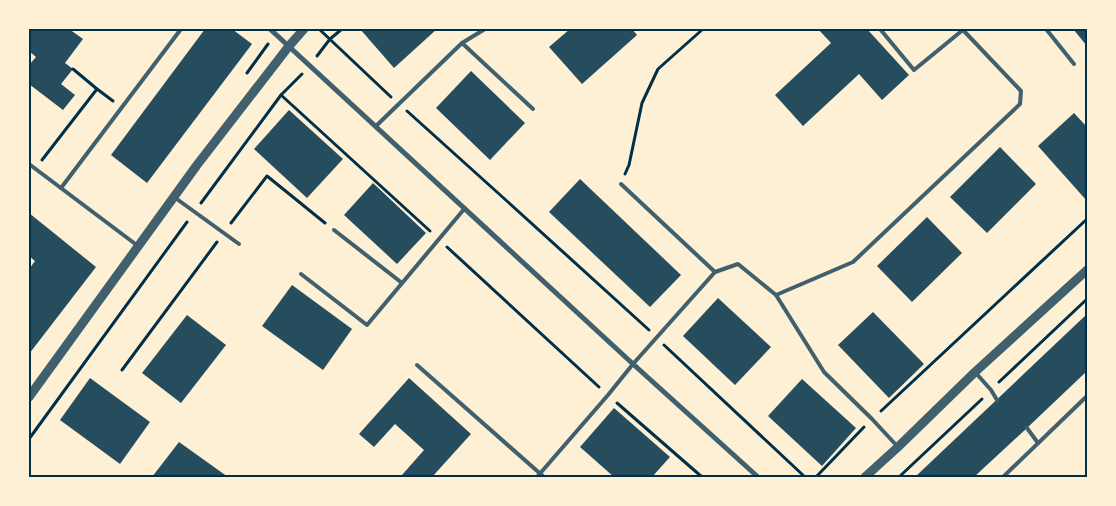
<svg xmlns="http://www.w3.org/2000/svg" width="1116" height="506" font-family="'Noto Serif',serif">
	<rect width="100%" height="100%" fill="#fdf0d5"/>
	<!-- building -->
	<g fill="#264d5e">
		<polygon points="29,29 69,29 83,39 65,63 73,69 61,84 75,95 63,110 29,84 29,65 36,57 29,51"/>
		<polygon points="205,29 232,29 252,44 147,183 111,155"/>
		<polygon points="360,29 437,29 394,68"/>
		<polygon points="570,29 632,29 637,35 582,84 549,47"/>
		<polygon points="818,29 867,29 909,75 882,100 859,74 803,126 775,95 831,43"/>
		<polygon points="1073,29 1087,29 1087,46"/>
		<polygon points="471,71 525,123 490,160 436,108"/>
		<polygon points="289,110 343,159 307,198 254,149"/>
		<polygon points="1074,113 1087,127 1087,201 1038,146"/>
		<polygon points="1000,147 1036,184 987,233 950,197"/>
		<polygon points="580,179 681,275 650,307 549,212"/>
		<polygon points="373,183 426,233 397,264 344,215"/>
		<polygon points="29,213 96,267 29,354 29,269 35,261 29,256"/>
		<polygon points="927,217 962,253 912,302 877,266"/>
		<polygon points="292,285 352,329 323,370 262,326"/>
		<polygon points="718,298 771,347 735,385 683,336"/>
		<polygon points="873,312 924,364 889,398 838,345"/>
		<polygon points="1087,314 1087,371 1027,428 974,477 915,477"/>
		<polygon points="187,315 226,345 181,403 142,373"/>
		<polygon points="90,378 150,422 120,464 60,420"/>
		<polygon points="409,378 471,434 432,477 405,477 402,475 424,450 395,424 374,447 359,434"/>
		<polygon points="802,379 856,428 822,466 768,416"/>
		<polygon points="614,408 670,457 652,477 614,477 580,447"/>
		<polygon points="179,442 228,477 152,477"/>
	</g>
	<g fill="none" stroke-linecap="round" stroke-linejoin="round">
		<!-- path -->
		<g stroke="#003049" stroke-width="3">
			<polyline points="319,29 391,97"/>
			<polyline points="317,56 330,39 342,29"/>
			<polyline points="247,73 268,44"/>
			<polyline points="97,89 113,101"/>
			<polyline points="281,95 430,231"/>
			<polyline points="407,111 508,202 649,330"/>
			<polyline points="42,160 97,89 73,69"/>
			<polyline points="625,174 629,165 642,103 658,69 703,29"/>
			<polyline points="201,203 281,95 302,74"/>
			<polyline points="231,223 267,176 325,223"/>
			<polyline points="447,247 599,387"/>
			<polyline points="664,345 805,477"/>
			<polyline points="122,370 217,242"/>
			<polyline points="999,382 1087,299"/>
			<polyline points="617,403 702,477"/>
			<polyline points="881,411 1087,219"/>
			<polyline points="29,439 187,222"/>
			<polyline points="816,477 864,427"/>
			<polyline points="899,477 982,399"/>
		</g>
		<!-- service -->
		<g stroke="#3f606c" stroke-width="4">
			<polyline points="880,29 914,70 964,29"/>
			<polyline points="1046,29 1074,64"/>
			<polyline points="462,43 533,109"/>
			<polyline points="376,126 462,43 485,29"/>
			<polyline points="29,164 138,246"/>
			<polyline points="621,184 715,272 738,264 776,295 824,372 872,419 898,447"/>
			<polyline points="61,188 181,29"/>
			<polyline points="174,197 239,244"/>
			<polyline points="334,230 402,283"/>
			<polyline points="301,274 367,325 465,208"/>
			<polyline points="776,295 853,262 1020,104 1021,91 963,30"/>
			<polyline points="417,365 544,477"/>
			<polyline points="975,372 991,390 997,400"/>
			<polyline points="1027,428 1038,443"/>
			<polyline points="537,477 608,395 633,364 715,272"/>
			<polyline points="1003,477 1087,396"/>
		</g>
		<!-- minor -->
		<polyline stroke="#3f606c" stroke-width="5" points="270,29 633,364 758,477"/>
		<!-- tertiary -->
		<g stroke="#3f606c" stroke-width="9">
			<polyline points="29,397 197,165 289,46 304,29"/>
			<polyline points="865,477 898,447 975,372 1087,270"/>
		</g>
	</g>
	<!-- border -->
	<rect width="1116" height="506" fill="none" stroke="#fdf0d5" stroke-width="60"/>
	<rect x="30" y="30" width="1056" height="446" fill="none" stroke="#003049" stroke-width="2"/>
</svg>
